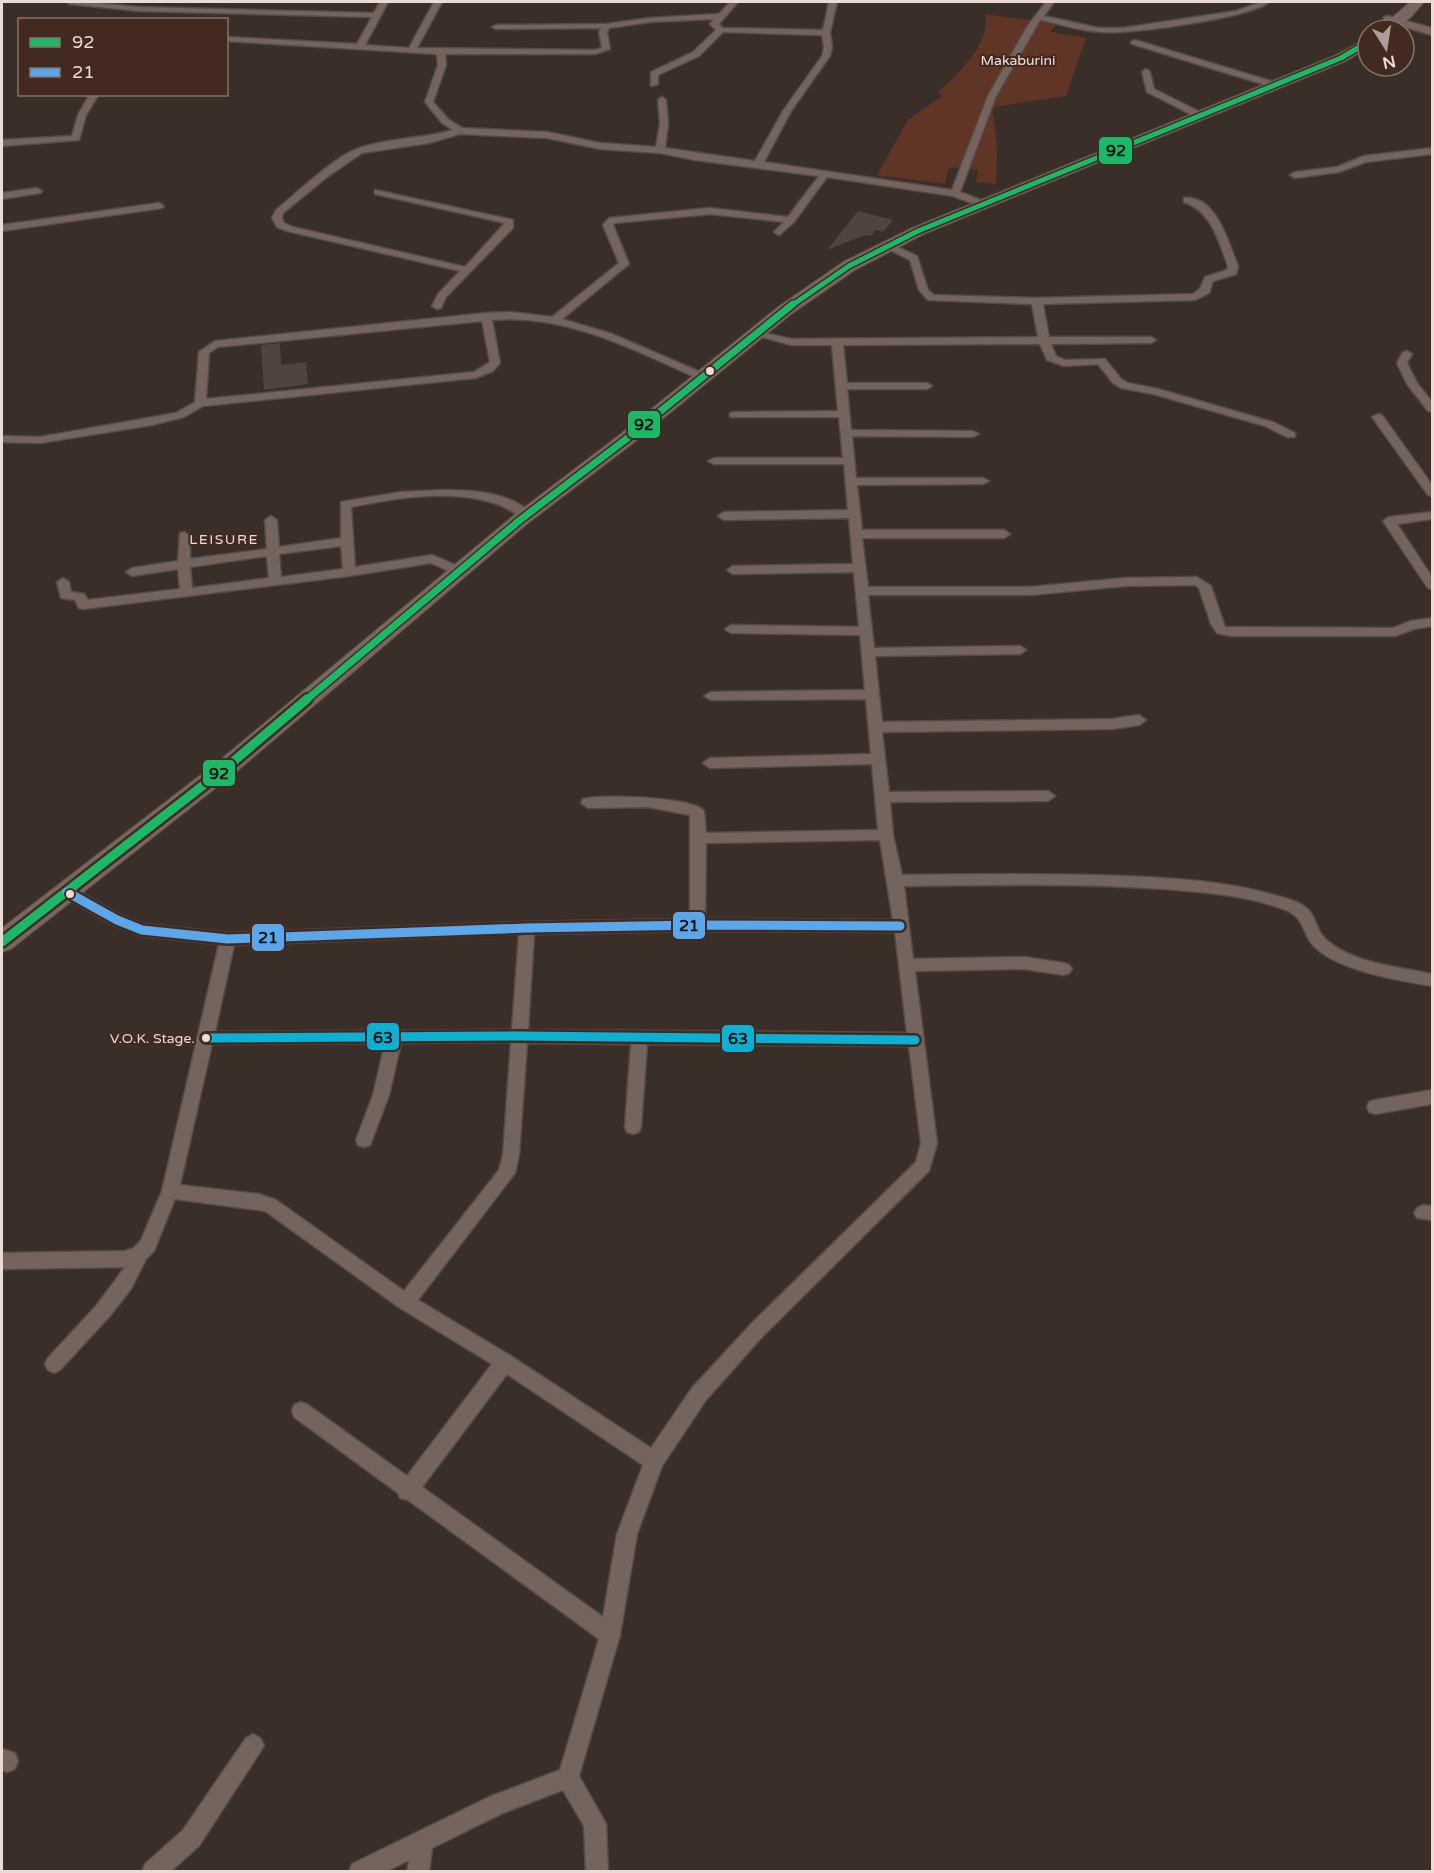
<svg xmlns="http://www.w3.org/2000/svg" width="1434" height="1873" font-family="'Varela Round',sans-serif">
	<rect width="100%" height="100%" fill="#3a2e29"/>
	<!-- green -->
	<path fill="#603526" d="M985 14 1056 24 1050 32 1086 38 1066 96 992 107 997 146 996 184 976 182 978 170 949 167 945 184 877 175 908 120 942 96 938 92C958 75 992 42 985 14Z"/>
	<!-- building -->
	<g fill="#4f4440">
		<polygon points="858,211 893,220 883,232 876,230 871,236 865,235 827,250"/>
		<polygon points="280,343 281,365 306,362 308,384 264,390 261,345"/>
	</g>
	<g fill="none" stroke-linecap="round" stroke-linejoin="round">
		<defs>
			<g id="minor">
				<path d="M66 2H88L138 7 374 13 380 2H388L365 45 409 48 434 2H442L417 48 595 50 602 48 599 32 601 28 496 29 492 27 496 25 606 24 650 18 719 14 730 2H738L719 24 723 28 823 30 829 2H837L830 33 832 47 830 56 791 111 764 162 952 190 988 96 1027 27 1046 2H1054L1044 16 1099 28H1123L1236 11 1261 2 1268 3C1247 18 1128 35 1100 32 1080 31 1060 24 1040 20L996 96 960 192 986 202V206H980L953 196 827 177 794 222 779 235 774 232 784 222 710 214 615 223 613 225 629 264 562 319 612 334 707 375V379H699C635 350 564 313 492 320L500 363 493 371 476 378 203 406 184 417 152 425 40 443 2 442V436L40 437 176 413 195 402 199 352 215 341 486 313 510 312 552 317 619 263 603 225 609 218 710 208 788 217 819 176 695 160 660 153 600 149 547 138 460 134 429 143 362 153 327 177 283 213 282 218 284 223 293 227 465 267 505 223 375 194V190L513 220V228L446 297 441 308 437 309 432 306 438 294 460 271 287 231 277 227 272 218 276 210C296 194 334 157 357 149 386 138 422 139 453 130L442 123 425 102 438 65 437 54 226 41V37L357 44 372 17 138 11 70 4ZM714 19 710 24 716 30 693 52 651 72V86L658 84V75L699 56 723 32 822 35 824 47 822 56 783 111 755 161 665 148 668 124 666 100 662 97 658 100 660 124 656 147 600 143 547 132 462 128 448 119 433 102 446 65 445 54H595L610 49 607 32 609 28 650 22ZM482 321 490 362 474 372 206 399 209 353 218 347Z"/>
				<polygon points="1135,40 1278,83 1279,85 1272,87 1132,44 1131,42"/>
				<polygon points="1146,69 1150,72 1154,89 1202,113 1202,117 1196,117 1147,92 1142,72"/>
				<polygon points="90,94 99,94 86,115 79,140 2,146 2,140 72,136 78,115"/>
				<polygon points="1432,148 1432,154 1366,162 1339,172 1295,178 1290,175 1295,172 1337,167 1364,156"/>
				<polygon points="37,188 42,191 40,193 2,199 2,193"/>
				<path d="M1184 198C1217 195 1228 243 1238 266L1236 274 1213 281 1209 293 1195 300 1043 304 1049 337H1151L1156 340 1151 343 1051 344 1056 356 1065 360 1105 359 1121 379 1128 383 1158 389 1273 422 1295 433V437H1287L1265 426 1153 394 1121 388 1113 383 1098 364 1064 366 1047 360 1040 344 843 345 847 383H927L932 386 927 389H847L851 430 973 431 979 434 973 437 852 436 856 478H983L989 481 983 484 857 485 862 530H1004L1010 534 1004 538H862L868 587H1030L1125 578 1197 577 1211 586 1225 627 1393 628 1411 621 1432 618V626L1414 629 1395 636H1231L1217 633 1211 624 1199 588 1195 585 1125 586 1030 595H868L874 648 1020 646 1026 650 1020 654 875 656 882 722 1112 719 1139 715 1146 720 1139 725 1112 729 882 732 889 792 1048 791 1055 796 1048 801 890 802 893 835 902 875C975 874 1048 873 1121 876 1178 878 1237 882 1291 900 1322 910 1310 928 1329 942 1356 964 1400 967 1432 974V986C1401 981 1341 971 1317 949 1300 935 1308 918 1283 909 1245 895 1203 892 1163 889 1077 883 990 885 904 886L913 959 1024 957 1064 963 1069 965 1072 969 1069 973 1064 975 1024 969 915 971 937 1143 929 1171 762 1337 706 1400 662 1466 637 1534 620 1635 579 1776 606 1824 608 1872H586L584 1826 563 1790 503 1813 432 1848 429 1872H407L409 1860 385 1872H349L352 1864 489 1797 560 1770 599 1639 408 1500 400 1498 398 1493 294 1417 292 1411 294 1405 301 1402 308 1405 407 1476 492 1364 400 1308 265 1211 175 1199 154 1251 146 1259 131 1289 109 1317 60 1370 54 1373 48 1370 45 1364 48 1358 96 1306 125 1267 2 1269V1253L125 1251 134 1248 141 1240 162 1191 219 944 142 936 112 924 62 896 60 892 62 888H72L122 916 143 924 228 933 527 922 690 919V815L648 807 588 808 581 803 583 799C601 794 694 797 704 811L706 833 878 830 872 764 710 768 703 763 710 758 871 754 866 699 711 700 704 696 711 692 865 690 860 635 731 633 725 629 731 625 859 627 854 572 733 574 727 570 733 566 853 564 849 518 724 520 718 516 724 512 848 510 844 464H714L708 461 714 458H843L839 417H730V413L734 412 838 411 832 345H791L751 334 756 331 791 339 1038 337 1032 304 928 300 919 290 910 260 886 248 884 246 889 243 917 256 928 290 934 295 1037 298 1193 294 1200 289 1205 277 1227 270 1228 266C1218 240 1212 212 1184 202ZM880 840 893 920 705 919 706 843ZM697 931 895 932 907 1033 528 1030 534 934ZM519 934 512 1030 215 1032 234 945ZM511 1042 503 1155 499 1170 404 1291 276 1200 259 1194 180 1185 212 1044 385 1043 373 1095 356 1140 358 1145 364 1147 370 1145 372 1140 389 1095 401 1043ZM527 1043 631 1044 625 1127 627 1132 633 1134 639 1132 641 1127 647 1044 909 1046 921 1143 916 1162 750 1325 692 1388 651 1448 511 1356 418 1300 515 1173 519 1155ZM507 1374 643 1465 617 1534 603 1617 422 1487Z"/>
				<polygon points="159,203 164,206 162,208 2,231 2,225"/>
				<polygon points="1407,351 1412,354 1407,363 1417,383 1432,402 1432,412 1428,411 1407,384 1397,363 1403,352"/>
				<polygon points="1378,414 1382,415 1432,485 1432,496 1428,495 1372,417"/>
				<path d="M443 490C473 490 511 492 533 515L527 519 523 518C513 512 504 506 494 503 450 489 395 498 351 507L355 567 432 555 462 568 464 571 458 575 431 563 349 576 83 609 79 608 75 600 61 598 57 582 63 578 69 582 71 592 84 594 88 600 180 589 178 569 132 576 126 572 132 568 178 561 180 533 184 532 190 536V559L267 549 265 520 271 516 277 520 279 547 341 538V502L401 492ZM341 546 343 569 281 577 279 554ZM267 556 269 578 192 588 190 567Z"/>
				<polygon points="1432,512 1432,519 1397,524 1432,577 1432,589 1428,588 1383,521 1389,517"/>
				<polygon points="1432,1090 1432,1104 1375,1114 1369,1112 1367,1107 1369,1102 1375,1100"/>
				<polygon points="1423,1205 1432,1206 1432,1220 1417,1218 1414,1213 1417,1208"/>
				<polygon points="253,1734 260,1738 264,1745 260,1752 199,1846 170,1872 142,1872 145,1864 183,1830 246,1738"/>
				<polygon points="2,1749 15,1753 18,1761 15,1769 7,1772 2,1770"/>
			</g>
			<polygon id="secondary" points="1388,16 1432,28 1432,35 1384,21 1384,17"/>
			<g id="trunk">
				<polygon points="1410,2 1424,2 1410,18 1394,30 1378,30"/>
				<polygon points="1368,38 1368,48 1346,61 924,234 855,270 790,315 632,444 527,524 236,772 11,949 2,952 2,928 220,760 513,516 618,436 778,307 843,262 912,228 1336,55"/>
			</g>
		</defs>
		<!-- minor casing -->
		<use href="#minor" stroke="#554b46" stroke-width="3"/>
		<!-- secondary casing -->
		<use href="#secondary" stroke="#554b46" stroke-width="3"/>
		<!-- trunk casing -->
		<use href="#trunk" stroke="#554b46" stroke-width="2"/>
		<!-- minor -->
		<use href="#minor" fill="#75645e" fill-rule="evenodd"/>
		<!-- secondary -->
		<use href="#secondary" fill="#78655e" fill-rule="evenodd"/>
		<!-- trunk -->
		<use href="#trunk" fill="#796660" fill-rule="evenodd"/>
		<defs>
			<polyline id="bus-1-far2" points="791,306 849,266 918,231 1341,58 1368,42"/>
			<polyline id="bus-1-far1" points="305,701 520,520 625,440 793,304"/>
			<polyline id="bus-1" points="2,942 228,766 307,699"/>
			<polyline id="bus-2" points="67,892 117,920 142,930 228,939 527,928 697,925 900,926"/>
			<polyline id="bus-3" points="206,1038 519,1036 915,1040"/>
		</defs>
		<!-- bus-1-far2 casing -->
		<use href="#bus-1-far2" stroke="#422a21" stroke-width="8"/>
		<!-- bus-1-far1 casing -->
		<use href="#bus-1-far1" stroke="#422a21" stroke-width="10"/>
		<!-- bus-1 casing -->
		<use href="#bus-1" stroke="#422a21" stroke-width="14"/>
		<!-- bus-2 casing -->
		<use href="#bus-2" stroke="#422a21" stroke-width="14"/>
		<!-- bus-3 casing -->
		<use href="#bus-3" stroke="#422a21" stroke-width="14"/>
		<!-- bus-1-far2 -->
		<use href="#bus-1-far2" stroke="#1ab867" stroke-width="5"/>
		<!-- bus-1-far1 -->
		<use href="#bus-1-far1" stroke="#1ab867" stroke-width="7"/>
		<!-- bus-1 -->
		<use href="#bus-1" stroke="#1ab867" stroke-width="9"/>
		<!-- bus-2 -->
		<use href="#bus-2" stroke="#5aa8eb" stroke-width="9"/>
		<!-- bus-3 -->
		<use href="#bus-3" stroke="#0dafd3" stroke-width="9"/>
	</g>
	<!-- markers -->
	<g fill="#ecdbd5" stroke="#422a21" stroke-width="2">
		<circle cx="710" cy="371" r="5"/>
		<circle cx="70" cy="894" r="5"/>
		<circle cx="206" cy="1038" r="5"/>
	</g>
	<g text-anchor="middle" stroke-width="4.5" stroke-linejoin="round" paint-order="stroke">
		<!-- far-park labels -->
		<g font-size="14" fill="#f5dfd7" stroke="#422a21">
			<text x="1018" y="65">Makaburini</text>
		</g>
		<!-- far-neighbourhood labels -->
		<g font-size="14" letter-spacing="1.5" fill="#ecdbd5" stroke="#422a21">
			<text x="224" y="544">LEISURE</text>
		</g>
		<!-- bus labels -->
		<g font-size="14" fill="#ecdbd5" stroke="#422a21" text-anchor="end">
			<text x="195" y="1043">V.O.K. Stage.</text>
		</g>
	</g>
	<g stroke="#422a21" stroke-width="2">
		<rect x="1098" y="136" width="35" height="29" rx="6" fill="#1ab867"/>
		<rect x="627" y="410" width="34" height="29" rx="6" fill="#1ab867"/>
		<rect x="202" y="759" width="34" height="28" rx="6" fill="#1ab867"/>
		<rect x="672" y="911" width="34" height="29" rx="6" fill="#5aa8eb"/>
		<rect x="251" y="923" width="34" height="29" rx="6" fill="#5aa8eb"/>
		<rect x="366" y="1022" width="34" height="29" rx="6" fill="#0dafd3"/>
		<rect x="721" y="1024" width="34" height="29" rx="6" fill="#0dafd3"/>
	</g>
	<g font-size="16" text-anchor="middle" font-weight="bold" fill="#111">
		<text x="1116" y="156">92</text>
		<text x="644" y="430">92</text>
		<text x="219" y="779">92</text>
		<text x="689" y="931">21</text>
		<text x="268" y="943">21</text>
		<text x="383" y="1043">63</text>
		<text x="738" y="1044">63</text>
	</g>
	<!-- border -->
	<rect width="1434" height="1873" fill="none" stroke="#ecdbd5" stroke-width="6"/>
	<!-- legend -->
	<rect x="18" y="18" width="210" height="78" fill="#422a21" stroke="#867169" stroke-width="1.5"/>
	<rect x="30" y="38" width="30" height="9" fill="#1ab867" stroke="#867169" stroke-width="1.5"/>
	<text x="72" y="48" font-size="18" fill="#ecdbd5">92</text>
	<rect x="30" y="68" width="30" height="9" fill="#5aa8eb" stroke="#867169" stroke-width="1.5"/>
	<text x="72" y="78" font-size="18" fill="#ecdbd5">21</text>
	<!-- north arrow -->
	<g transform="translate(1386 48) rotate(168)"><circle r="28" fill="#422a21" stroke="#867169" stroke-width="1.5"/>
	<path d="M0-4.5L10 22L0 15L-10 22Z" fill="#ae9e99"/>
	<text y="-9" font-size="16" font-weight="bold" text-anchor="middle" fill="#ecdbd5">N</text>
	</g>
</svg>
